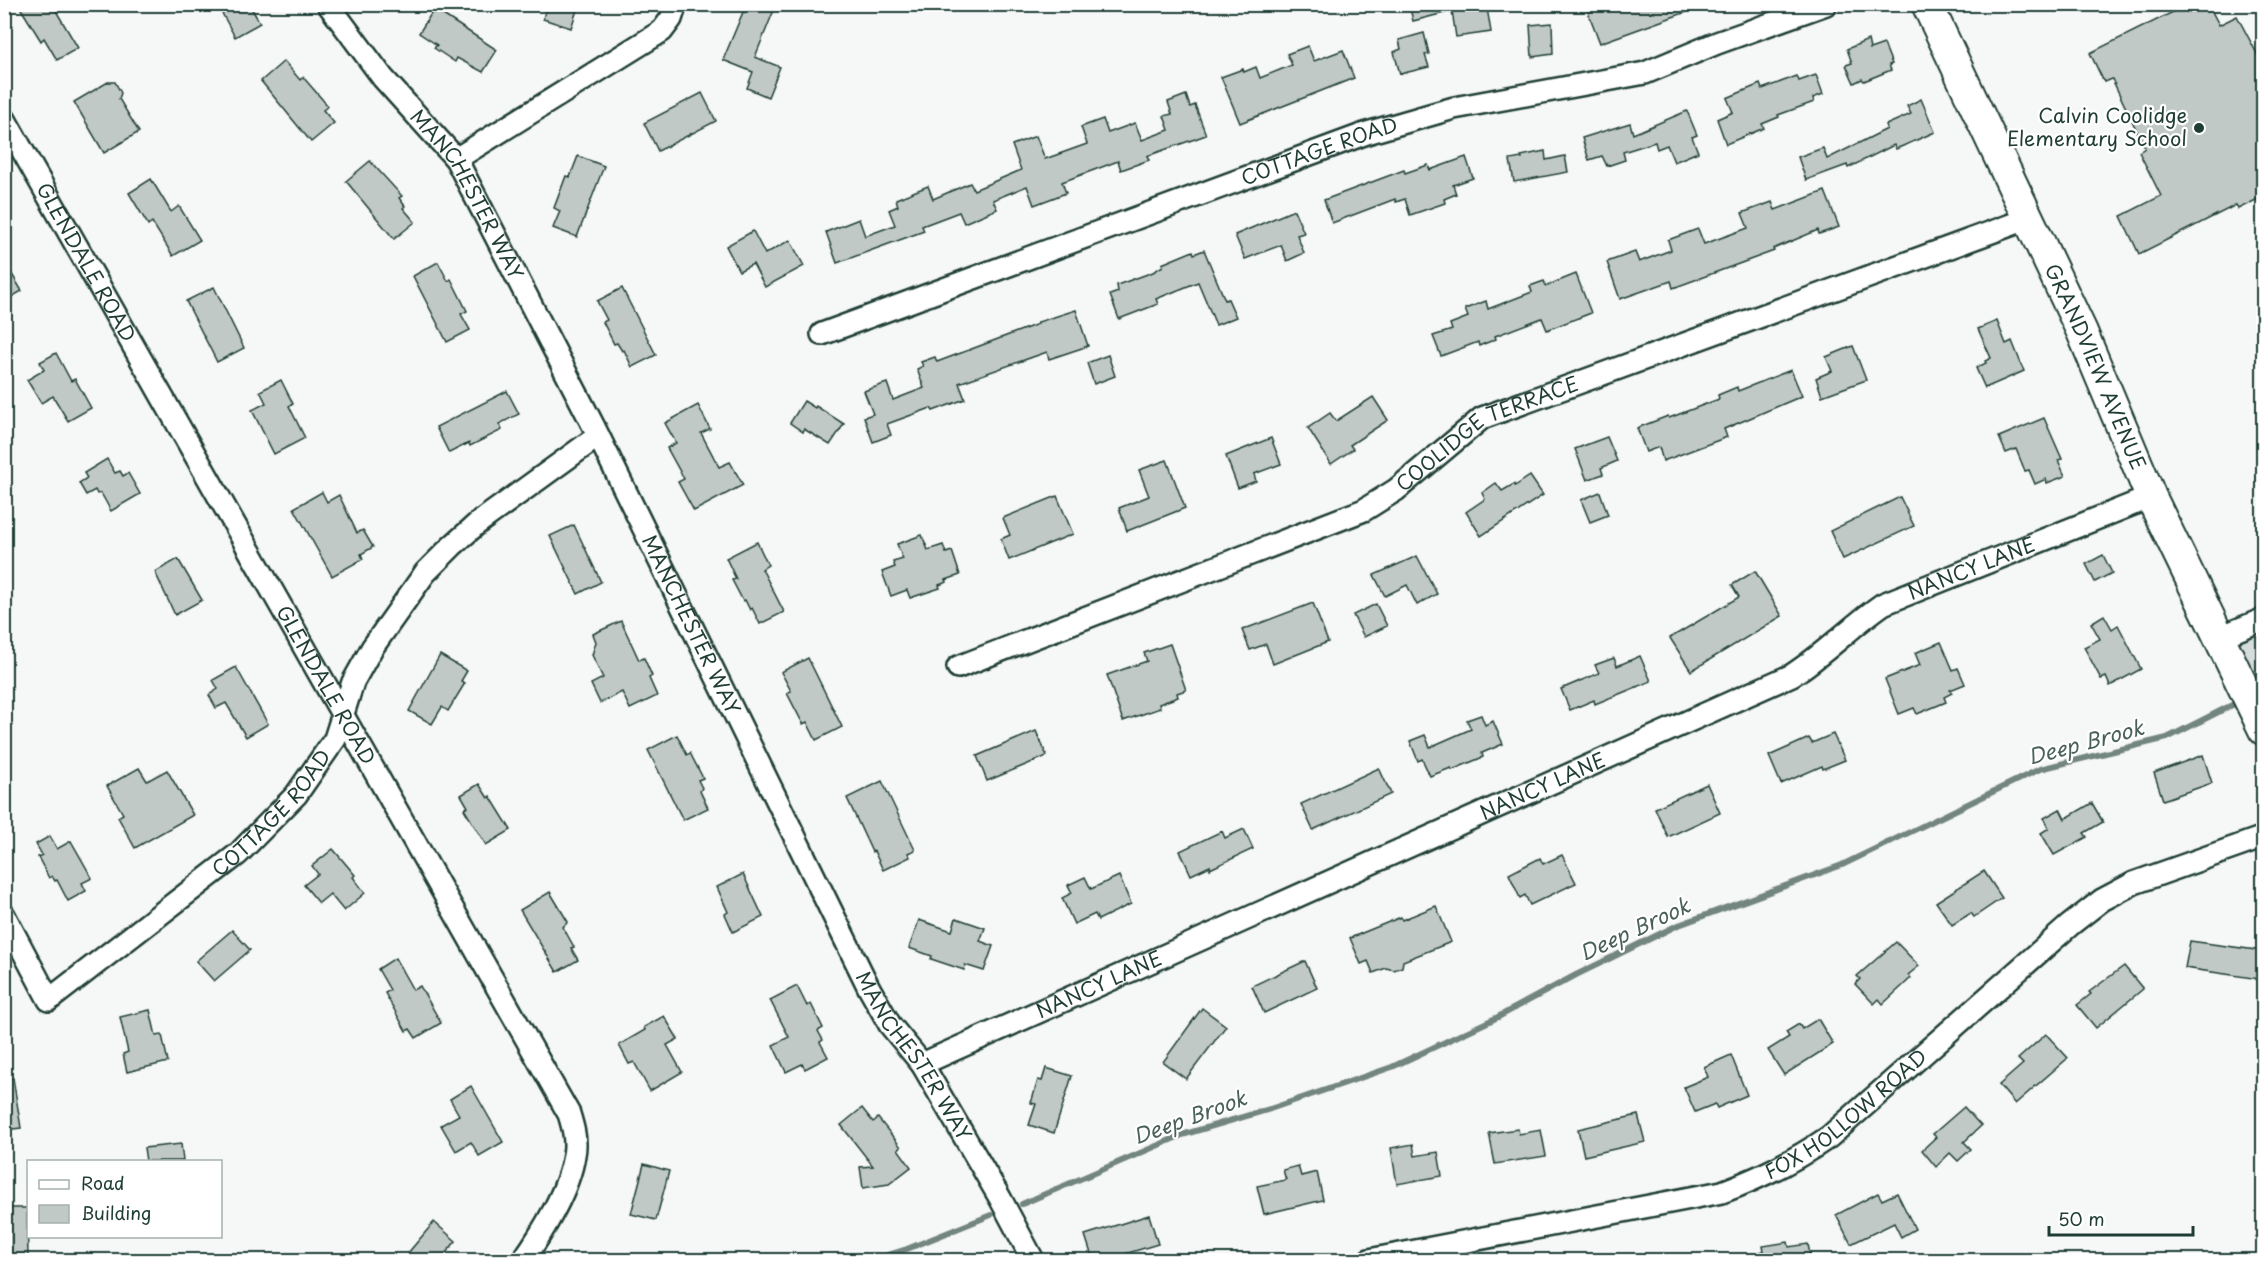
<svg xmlns="http://www.w3.org/2000/svg" width="2268" height="1265" font-family="'Playpen Sans',sans-serif">
	<rect width="100%" height="100%" fill="#f6f7f7"/>
	<filter id="ink" filterUnits="userSpaceOnUse"><feTurbulence type="fractalNoise" baseFrequency=".0167" numOctaves="2"/><feDisplacementMap in="SourceGraphic" scale="12" xChannelSelector="R" yChannelSelector="G"/><feConvolveMatrix kernelMatrix="1 2 1 2 8 2 1 2 1" color-interpolation-filters="sRGB"/></filter>
	<g filter="url(#ink)">
		<!-- green -->
		<polygon fill="#d6dcdb" stroke="#7a8c88" stroke-width="1.5" points="2263,621 2263,720 2226,640"/>
		<g fill="none" stroke-linecap="round" stroke-linejoin="round">
			<!-- stream -->
			<g stroke="#72857f" stroke-width="6">
				<polyline points="1022,1204 1182,1135 1270,1109 1392,1067 1498,1017 1576,975 1676,926 1842,865 2040,769 2167,738 2240,701"/>
				<polyline points="872,1260 907,1249 991,1215"/>
			</g>
		</g>
		<!-- building -->
		<g fill="#c0c9c6" stroke="#1f3d34" stroke-width="1.5">
			<polygon points="18,4 52,4 78,48 57,60 44,38 41,41"/>
			<polygon points="217,4 249,4 260,23 235,37"/>
			<polygon points="547,4 579,4 571,28 543,19"/>
			<polygon points="748,4 759,4 774,10 755,57 780,67 768,97 747,88 753,72 723,60 743,12 745,12"/>
			<polygon points="1409,4 1483,4 1484,8 1487,8 1491,32 1456,37 1452,11 1413,21"/>
			<polygon points="1611,4 1702,4 1703,6 1600,43 1588,12"/>
			<polygon points="2189,4 2208,4 2219,25 2237,16 2264,67 2264,196 2238,209 2236,205 2139,254 2121,216 2161,196 2139,152 2145,148 2112,79 2104,82 2090,53"/>
			<polygon points="434,9 497,50 483,72 457,58 455,62 434,48 437,45 419,33"/>
			<polygon points="1552,23 1553,54 1532,57 1530,25"/>
			<polygon points="1424,33 1429,54 1425,55 1429,67 1400,74 1394,52 1401,49 1399,40"/>
			<polygon points="1868,40 1870,49 1884,44 1892,64 1889,65 1891,70 1864,81 1862,79 1854,83 1846,65 1852,63 1847,49"/>
			<polygon points="1308,46 1314,61 1343,50 1354,78 1240,123 1221,77 1243,69 1244,72 1256,67 1260,78 1292,65 1287,54"/>
			<polygon points="284,61 300,80 303,77 328,106 323,110 334,123 311,142 261,81"/>
			<polygon points="1816,75 1823,94 1813,98 1814,102 1778,115 1779,117 1762,124 1764,128 1726,144 1717,119 1733,112 1727,98 1760,84 1762,89 1797,76 1799,81"/>
			<polygon points="108,82 115,82 121,93 119,99 139,132 104,153 74,102"/>
			<polygon points="702,93 716,121 658,151 644,123"/>
			<polygon points="1186,95 1190,107 1195,105 1206,135 1147,156 1149,160 1121,170 1118,161 1062,182 1066,193 1034,205 1027,186 993,200 997,209 964,223 959,212 922,226 924,231 837,263 826,232 859,219 865,236 895,225 889,210 898,206 896,199 928,186 933,199 970,183 974,190 1021,170 1012,145 1036,136 1045,159 1087,144 1081,127 1103,119 1108,133 1135,123 1142,140 1169,130 1164,116 1172,114 1168,102"/>
			<polygon points="1921,99 1935,132 1896,149 1894,145 1848,168 1847,165 1806,180 1798,157 1823,148 1827,159 1887,129 1886,125 1911,114 1907,106"/>
			<polygon points="1687,111 1697,135 1692,137 1698,152 1674,162 1667,145 1657,149 1655,142 1623,152 1625,160 1607,166 1602,156 1589,160 1582,138 1630,123 1633,134"/>
			<polygon points="1545,151 1546,160 1565,156 1568,172 1514,182 1510,160 1522,158 1521,156"/>
			<polygon points="578,156 604,166 577,237 553,228 560,211 554,208 566,176 570,177"/>
			<polygon points="1466,157 1473,178 1453,185 1456,194 1444,199 1445,203 1410,215 1405,199 1396,202 1395,199 1332,223 1324,200 1404,170 1405,173 1428,165 1430,170"/>
			<polygon points="370,161 402,196 399,198 405,206 403,208 415,222 394,239 346,181"/>
			<polygon points="151,179 171,212 179,206 200,240 173,256 152,222 148,225 129,193"/>
			<polygon points="1825,191 1839,227 1819,234 1818,230 1773,249 1774,251 1673,288 1671,281 1620,299 1607,262 1635,252 1639,262 1671,250 1668,240 1698,229 1704,244 1748,228 1742,213 1772,202 1775,210"/>
			<polygon points="1294,210 1304,233 1297,235 1304,253 1287,261 1281,245 1245,259 1235,235"/>
			<polygon points="753,231 765,254 790,240 804,266 765,287 753,264 739,271 726,246"/>
			<polygon points="1204,250 1225,300 1228,299 1236,317 1216,325 1198,282 1156,299 1158,304 1119,319 1110,295 1118,292 1117,285 1153,272 1163,266 1162,264 1193,251 1194,254"/>
			<polygon points="4,261 22,291 4,301"/>
			<polygon points="438,262 448,281 451,279 467,311 461,314 470,330 447,342 413,276"/>
			<polygon points="1576,274 1591,313 1547,330 1542,318 1495,336 1496,339 1479,346 1478,342 1441,356 1433,336 1452,330 1450,324 1468,317 1465,309 1486,301 1488,309 1532,292 1530,286 1544,281 1546,286"/>
			<polygon points="214,287 244,348 217,362 186,301"/>
			<polygon points="622,288 656,355 632,367 624,350 622,351 617,343 614,344 603,322 607,320 597,301"/>
			<polygon points="1076,310 1088,346 1049,359 1047,352 959,383 965,399 933,411 931,408 887,424 891,435 873,442 864,417 873,414 864,391 887,383 893,400 924,388 917,369 923,366 921,362 935,357 937,362 1038,324 1038,322"/>
			<polygon points="1997,321 2006,344 2012,341 2024,371 1985,388 1976,368 1986,363 1985,361 1991,358 1978,329"/>
			<polygon points="1853,346 1866,380 1822,396 1816,378 1832,371 1826,357"/>
			<polygon points="56,353 71,381 75,379 91,408 68,421 53,396 41,403 27,380 44,370 40,362"/>
			<polygon points="1108,355 1115,376 1094,384 1087,363"/>
			<polygon points="1791,370 1802,396 1724,429 1727,437 1663,461 1659,447 1646,452 1637,428 1668,416 1669,418 1719,399 1718,395 1737,387 1738,391"/>
			<polygon points="281,380 293,404 289,406 305,438 274,454 252,410 266,403 260,391"/>
			<polygon points="507,391 519,414 499,424 502,430 470,446 469,443 449,453 436,427"/>
			<polygon points="1373,397 1388,420 1350,445 1353,449 1331,464 1308,428 1330,413 1336,421"/>
			<polygon points="804,401 815,408 816,406 844,424 830,445 804,429 803,432 790,423"/>
			<polygon points="698,405 710,429 701,433 719,467 730,462 743,485 694,511 678,482 684,479 667,448 676,443 665,423"/>
			<polygon points="2044,418 2062,459 2058,460 2065,476 2047,483 2046,479 2035,484 2029,470 2025,471 2016,449 2006,453 1999,437"/>
			<polygon points="1607,437 1617,461 1601,468 1603,474 1587,480 1575,449"/>
			<polygon points="1271,438 1281,464 1254,474 1256,481 1238,488 1226,456"/>
			<polygon points="107,459 115,473 120,471 123,476 128,473 140,494 111,511 101,493 97,494 95,490 86,495 79,483 87,478 84,473"/>
			<polygon points="1167,460 1185,508 1127,531 1119,508 1149,496 1139,470"/>
			<polygon points="1530,476 1543,495 1481,536 1466,512 1485,499 1482,493 1496,483 1502,491 1514,484 1515,486"/>
			<polygon points="322,492 327,502 339,495 357,533 363,530 373,547 361,554 363,559 332,576 294,508"/>
			<polygon points="1600,492 1608,515 1590,522 1581,500"/>
			<polygon points="1057,496 1073,534 1009,560 1001,539 1010,535 1003,518"/>
			<polygon points="1900,497 1914,526 1843,559 1830,531"/>
			<polygon points="574,525 601,582 578,594 550,536"/>
			<polygon points="922,535 928,550 943,545 946,553 952,551 960,575 946,580 947,582 939,585 940,588 910,598 907,590 891,596 882,572 895,567 893,562 903,559 897,544"/>
			<polygon points="757,542 768,565 762,569 784,612 760,624 752,608 750,610 745,600 743,601 732,580 736,579 726,558"/>
			<polygon points="2103,555 2112,573 2095,582 2086,564"/>
			<polygon points="1417,556 1437,594 1417,605 1407,585 1385,596 1374,575"/>
			<polygon points="178,559 202,600 175,615 155,572"/>
			<polygon points="1755,571 1782,616 1691,671 1670,638 1739,597 1732,585"/>
			<polygon points="1313,603 1328,642 1273,664 1266,644 1250,650 1242,630"/>
			<polygon points="1376,604 1387,626 1364,637 1353,615"/>
			<polygon points="2104,615 2112,629 2118,625 2141,669 2110,686 2106,677 2101,679 2084,647 2100,639 2091,623"/>
			<polygon points="621,621 639,660 644,658 652,676 649,678 657,696 630,709 622,692 600,703 591,684 603,678 592,655 596,642 593,634"/>
			<polygon points="1941,642 1953,670 1958,668 1965,684 1950,690 1952,693 1944,697 1946,702 1917,714 1914,708 1899,714 1885,679 1920,665 1915,653"/>
			<polygon points="1170,644 1186,690 1177,693 1178,697 1159,704 1160,708 1123,721 1107,675 1147,661 1144,653"/>
			<polygon points="440,655 467,671 461,681 465,683 448,711 442,707 432,724 409,711"/>
			<polygon points="1640,656 1651,681 1595,704 1594,700 1570,710 1561,689 1599,673 1595,665 1614,658 1617,666"/>
			<polygon points="808,658 842,727 816,740 807,722 803,724 787,693 791,691 781,672"/>
			<polygon points="236,667 268,724 246,737 226,703 216,708 209,695 218,689 213,680"/>
			<polygon points="1481,715 1485,725 1493,721 1503,744 1482,753 1483,757 1452,770 1451,768 1430,776 1422,759 1418,761 1410,741 1425,735 1430,747 1471,729 1467,720"/>
			<polygon points="1036,731 1047,756 987,781 977,756"/>
			<polygon points="1833,734 1845,760 1823,769 1822,766 1781,784 1769,756 1809,738 1812,743"/>
			<polygon points="677,735 687,755 690,753 703,778 698,780 702,788 700,791 708,808 683,820 648,750"/>
			<polygon points="2203,755 2212,783 2163,800 2154,773"/>
			<polygon points="139,768 147,781 167,770 193,815 135,848 118,817 123,814 107,786"/>
			<polygon points="1379,768 1391,794 1313,830 1301,804"/>
			<polygon points="882,781 915,850 908,853 910,857 883,870 874,851 872,852 847,798"/>
			<polygon points="479,784 488,798 490,796 511,830 486,845 464,809 468,807 461,795"/>
			<polygon points="1707,784 1720,813 1668,837 1655,808"/>
			<polygon points="2092,803 2103,822 2084,833 2087,837 2054,855 2041,833 2049,828 2044,818 2060,809 2065,819"/>
			<polygon points="1244,829 1253,849 1210,869 1210,866 1191,875 1180,851 1222,831 1225,838"/>
			<polygon points="50,836 57,849 71,841 92,878 82,883 86,891 68,901 57,880 55,881 52,876 49,878 38,857 42,855 36,844"/>
			<polygon points="333,849 355,875 353,877 365,893 344,911 330,894 319,903 304,885 318,874 312,866"/>
			<polygon points="1562,855 1576,883 1530,905 1525,895 1520,898 1509,874 1540,858 1543,864"/>
			<polygon points="1984,871 2002,898 1974,917 1971,913 1952,925 1936,902"/>
			<polygon points="743,874 763,917 733,932 725,914 728,912 717,887"/>
			<polygon points="1119,876 1131,904 1098,920 1095,914 1074,924 1062,898 1072,893 1068,885 1085,877 1091,889"/>
			<polygon points="550,892 568,922 563,927 574,947 571,948 578,960 557,972 520,910"/>
			<polygon points="1436,906 1451,942 1403,961 1402,967 1394,970 1386,968 1373,973 1368,961 1361,964 1350,938 1401,917 1402,920"/>
			<polygon points="956,918 985,928 980,941 993,946 984,971 965,965 964,970 931,959 932,956 909,948 919,920 952,931"/>
			<polygon points="232,930 250,950 214,981 196,961"/>
			<polygon points="2190,941 2263,951 2259,979 2185,968"/>
			<polygon points="1896,942 1919,966 1908,975 1911,978 1883,1004 1879,999 1874,1004 1855,984 1860,979 1857,976"/>
			<polygon points="395,958 413,990 420,986 441,1023 416,1038 410,1029 406,1031 385,993 390,990 378,969"/>
			<polygon points="1305,961 1317,988 1264,1013 1252,986"/>
			<polygon points="2124,966 2143,989 2096,1028 2077,1005 2091,994 2089,992"/>
			<polygon points="797,986 807,1006 811,1004 823,1028 818,1031 823,1040 820,1042 828,1057 805,1069 802,1064 786,1072 773,1045 789,1037 770,1000"/>
			<polygon points="1202,1008 1226,1026 1186,1079 1163,1062"/>
			<polygon points="150,1010 156,1036 162,1035 168,1062 127,1072 123,1054 128,1052 120,1017"/>
			<polygon points="664,1016 678,1039 667,1045 682,1072 650,1091 634,1062 629,1064 619,1045 645,1030 644,1027"/>
			<polygon points="1818,1019 1833,1044 1784,1075 1768,1050 1789,1037 1786,1032 1799,1024 1802,1029"/>
			<polygon points="2046,1034 2068,1058 2015,1104 1999,1085 2023,1064 2018,1059"/>
			<polygon points="1731,1055 1747,1095 1717,1108 1715,1104 1695,1112 1684,1087 1708,1077 1704,1067"/>
			<polygon points="1046,1068 1072,1076 1054,1133 1029,1125 1036,1104 1031,1103 1038,1080 1042,1081"/>
			<polygon points="13,1078 21,1128 4,1130 4,1079"/>
			<polygon points="471,1086 503,1142 479,1156 471,1142 456,1151 441,1125 459,1115 450,1099"/>
			<polygon points="1964,1107 1981,1126 1964,1142 1971,1149 1958,1161 1950,1153 1936,1167 1922,1150 1936,1137 1933,1134"/>
			<polygon points="862,1108 873,1122 878,1118 901,1147 898,1149 911,1167 889,1184 863,1188 860,1167 873,1166 841,1125"/>
			<polygon points="1638,1115 1645,1142 1584,1156 1578,1129"/>
			<polygon points="1518,1129 1519,1134 1541,1130 1546,1156 1495,1164 1489,1133"/>
			<polygon points="181,1144 183,1161 146,1161 144,1148"/>
			<polygon points="1413,1144 1415,1156 1438,1152 1442,1176 1397,1184 1391,1148"/>
			<polygon points="644,1164 669,1171 656,1220 631,1214"/>
			<polygon points="1298,1166 1301,1176 1317,1172 1323,1200 1264,1214 1257,1186 1286,1180 1283,1170"/>
			<polygon points="1878,1193 1882,1200 1897,1193 1915,1229 1901,1237 1894,1223 1851,1244 1836,1215"/>
			<polygon points="4,1208 27,1208 28,1257 4,1255"/>
			<polygon points="1149,1215 1158,1244 1105,1260 1093,1260 1085,1235"/>
			<polygon points="434,1222 456,1241 440,1260 417,1260 408,1253"/>
			<polygon points="1788,1242 1789,1247 1808,1244 1811,1260 1760,1260 1759,1252 1764,1251 1763,1246"/>
		</g>
		<g fill="none" stroke-linecap="round" stroke-linejoin="round">
			<defs>
				<g id="street">
					<path id="s1" d="M328 4 383 78 456 159 594 427 869 988 890 1025 922 1064 1000 1198 1033 1260"/>
					<path id="s2" d="M4 118 569 1114C573 1127 577 1141 574 1155 569 1189 543 1232 523 1260"/>
					<polyline points="456,159 662,31 671,19 676,4"/>
					<path id="s3" d="M822 334 1367 133 1454 108 1645 73 1717 43 1826 4"/>
					<polyline points="2220,637 2264,619"/>
					<path id="s4" d="M958 667 1364 510 1396 490 1482 418 2027 219"/>
					<path id="s5" d="M4 915 49 1000 238 854 296 795 335 739 353 682 372 648 425 573 452 546 478 523 598 436"/>
					<path id="s6" d="M922 1064 1792 675C1825 654 1851 626 1883 604L2151 497"/>
					<path id="s7" d="M1369 1260 1722 1192C1763 1177 1794 1161 1829 1137L2070 925 2102 900 2134 883 2264 837"/>
				</g>
				<g id="secondary">
					<path id="s8" d="M1927 4 2082 332 2151 497 2264 730"/>
				</g>
			</defs>
			<!-- street casing -->
			<use href="#street" stroke="#1f3d34" stroke-width="26"/>
			<!-- secondary casing -->
			<use href="#secondary" stroke="#1f3d34" stroke-width="34"/>
			<!-- street -->
			<use href="#street" stroke="#fff" stroke-width="21"/>
			<!-- secondary -->
			<use href="#secondary" stroke="#fff" stroke-width="30"/>
		</g>
	</g>
	<!-- markers -->
	<circle fill="#1f3d34" stroke="#fff" stroke-width="2" cx="2199" cy="128" r="6"/>
	<g text-anchor="middle" stroke-width="4.5" stroke-linejoin="round" paint-order="stroke">
		<!-- poi labels -->
		<g font-size="20" fill="#1f3d34" stroke="#fff" text-anchor="end">
			<text x="2187" y="123">Calvin Coolidge<tspan x="2187" dy="23">Elementary School</tspan></text>
		</g>
		<!-- street labels -->
		<g font-size="20" fill="#1f3d34" stroke="#fff">
			<text dy="7" stroke="none"><textPath href="#s3" startOffset="530">COTTAGE ROAD</textPath></text>
			<text dy="7" stroke="none"><textPath href="#s1" startOffset="237">MANCHESTER WAY</textPath></text>
			<text dy="7" stroke="none"><textPath href="#s2" startOffset="166">GLENDALE ROAD</textPath></text>
			<text dy="7" stroke="none"><textPath href="#s8" startOffset="400">GRANDVIEW AVENUE</textPath></text>
			<text dy="7" stroke="none"><textPath href="#s4" startOffset="582">COOLIDGE TERRACE</textPath></text>
			<text dy="7" stroke="none"><textPath href="#s6" startOffset="1164">NANCY LANE</textPath></text>
			<text dy="7" stroke="none"><textPath href="#s1" startOffset="723">MANCHESTER WAY</textPath></text>
			<text dy="7" stroke="none"><textPath href="#s2" startOffset="652">GLENDALE ROAD</textPath></text>
			<text dy="7" stroke="none"><textPath href="#s6" startOffset="680">NANCY LANE</textPath></text>
			<text dy="7" stroke="none"><textPath href="#s5" startOffset="388">COTTAGE ROAD</textPath></text>
			<text dy="7" stroke="none"><textPath href="#s6" startOffset="194">NANCY LANE</textPath></text>
			<text dy="7" stroke="none"><textPath href="#s1" startOffset="1209">MANCHESTER WAY</textPath></text>
			<text dy="7" stroke="none"><textPath href="#s7" startOffset="507">FOX HOLLOW ROAD</textPath></text>
		</g>
		<!-- water labels -->
		<g font-size="21" font-style="italic" fill="#49615a" stroke="#fff">
			<text transform="translate(2086 743) rotate(-15)" y="7">Deep Brook</text>
			<text transform="translate(1635 930) rotate(-25)" y="7">Deep Brook</text>
			<text transform="translate(1190 1118) rotate(-20)" y="7">Deep Brook</text>
		</g>
	</g>
	<!-- margin -->
	<rect width="2268" height="1265" fill="none" stroke="#fff" stroke-width="24"/>
	<rect x="12" y="12" width="2244" height="1241" fill="none" stroke="#1f3d34" stroke-width="2" filter="url(#ink)"/>
	<!-- legend -->
	<rect x="27" y="1160" width="195" height="78" fill="#ffffff" stroke="#a5b1ae" stroke-width="1.5"/>
	<rect x="39" y="1180" width="30" height="9" fill="#ffffff" stroke="#a5b1ae" stroke-width="1.5"/>
	<text x="81" y="1190" font-size="18" fill="#1f3d34">Road</text>
	<rect x="39" y="1205" width="30" height="18" fill="#c0c9c6" stroke="#a5b1ae" stroke-width="1.5"/>
	<text x="81" y="1220" font-size="18" fill="#1f3d34">Building</text>
	<!-- scale -->
	<path d="M2049 1226v9h144v-9" fill="none" stroke="#1f3d34" stroke-width="3"/>
	<text x="2058" y="1226" font-size="18" fill="#1f3d34" stroke="#ffffff" stroke-width="4.5" paint-order="stroke">50 m</text>
</svg>
